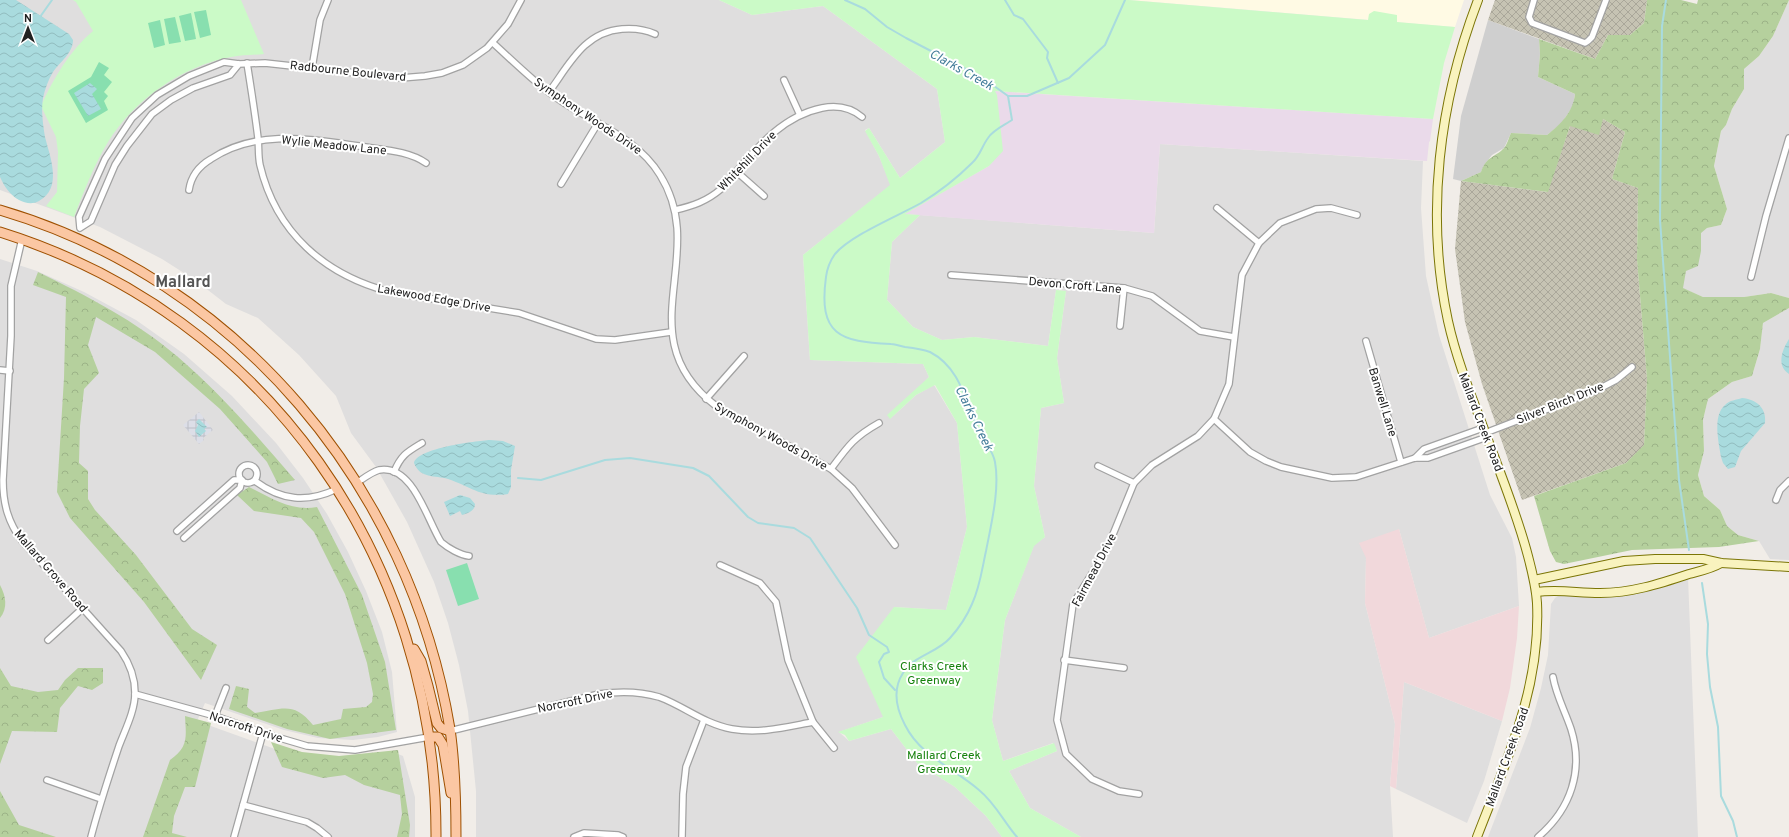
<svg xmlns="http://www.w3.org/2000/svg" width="1789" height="837" font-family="Overpass,sans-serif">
	<defs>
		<pattern id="construction-cross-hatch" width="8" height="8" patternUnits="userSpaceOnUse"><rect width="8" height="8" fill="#c6c3b3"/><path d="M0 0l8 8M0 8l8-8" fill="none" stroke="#aaa79a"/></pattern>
		<pattern id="forest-crowns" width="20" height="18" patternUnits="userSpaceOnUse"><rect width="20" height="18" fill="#b5d09d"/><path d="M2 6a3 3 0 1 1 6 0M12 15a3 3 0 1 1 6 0" fill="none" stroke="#9bb287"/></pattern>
		<pattern id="plaza-grid" width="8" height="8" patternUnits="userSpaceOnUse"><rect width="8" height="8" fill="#dcdee7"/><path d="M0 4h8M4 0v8" fill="none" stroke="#bcbec6"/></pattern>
		<pattern id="water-waves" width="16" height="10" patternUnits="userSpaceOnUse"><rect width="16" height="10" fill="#a9dbde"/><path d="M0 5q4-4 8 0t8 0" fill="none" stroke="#91bcbe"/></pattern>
	</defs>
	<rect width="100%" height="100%" fill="#f1ede8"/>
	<!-- residential -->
	<g fill="#dfdede">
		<polygon points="0,0 719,0 752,15 823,6 937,89 945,142 900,178 869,128 865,130 879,156 891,185 803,255 810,360 923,364 929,377 890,419 916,395 934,385 957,423 967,527 946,610 894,607 883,717 839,732 849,741 891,729 917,763 955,787 986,816 1002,837 476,837 476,791 468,711 459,665 448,623 434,582 407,522 376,467 351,433 336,396 299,355 258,318 226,304 195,280 162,259 100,227 0,190"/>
		<polygon points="1789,0 1789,298 1771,293 1744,297 1703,297 1682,288 1686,271 1701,251 1700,233 1707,228 1721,225 1727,209 1714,166 1721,131 1726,125 1732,109 1744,89 1744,69 1759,56 1773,36"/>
		<polygon points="1160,144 1423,161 1421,208 1426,276 1439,335 1490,495 1512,538 1516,557 1519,606 1429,638 1399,529 1366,558 1365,603 1395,724 1390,786 1393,837 1081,837 1030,808 1009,771 1057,751 1053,743 1003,761 992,720 1005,620 1034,545 1045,537 1034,486 1041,408 1064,403 1057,358 1066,291 1056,290 1048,346 974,337 942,340 913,327 887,300 892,242 920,215 1154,233"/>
		<polygon points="0,259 37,271 84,292 136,320 184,354 232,396 276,443 303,478 327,514 348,552 366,591 382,632 392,672 397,732 378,737 353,740 318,738 284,730 205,703 197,721 275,749 320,759 398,754 403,756 415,797 415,837 0,837"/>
		<polygon points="1789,308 1789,560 1770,559 1759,541 1738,535 1727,526 1720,510 1704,496 1698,475 1704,451 1703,420 1708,399 1732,382 1752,376 1760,349 1763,323"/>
		<polygon points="1688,577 1698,837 1488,837 1530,728 1541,688 1548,655 1551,604 1555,598 1561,594 1582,595"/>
		<polygon points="1404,682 1502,721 1484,781 1467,823 1396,789"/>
	</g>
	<!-- commercial -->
	<polygon fill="#f1d8db" points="1399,529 1429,638 1519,606 1517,638 1510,688 1502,721 1404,682 1396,789 1390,786 1395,724 1365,603 1366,558 1359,543"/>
	<!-- industrial -->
	<polygon fill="#eadaea" points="994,91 1433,119 1430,141 1429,142 1427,161 1160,144 1154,233 904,214 989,166"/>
	<!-- education -->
	<polygon fill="#fffae4" points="1129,0 1464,0 1455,27"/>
	<!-- religious -->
	<polygon fill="#cfcfcf" points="1488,20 1539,39 1540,54 1538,77 1575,94 1573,106 1561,124 1547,135 1511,133 1504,148 1492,155 1484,165 1481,172 1461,181 1453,179 1461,116"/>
	<!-- construction -->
	<g fill="url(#construction-cross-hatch)">
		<polygon points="1495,0 1647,0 1644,23 1630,35 1608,35 1595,59 1488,20"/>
		<polygon points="1603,119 1625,132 1612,179 1638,188 1637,260 1647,379 1644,446 1626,463 1522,500 1482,384 1465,322 1455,249 1461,181 1547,192 1570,126"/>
	</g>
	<!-- forest -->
	<g fill="url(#forest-crowns)">
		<path d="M1647 0H1681L1697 4 1698 0H1789L1773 36 1759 56 1744 69V89L1732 109 1726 125 1721 131 1714 166 1727 209 1721 225 1707 228 1701 233V251L1698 266 1686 271 1683 288 1703 297H1744L1771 293 1789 298V308L1763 323 1760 349 1752 376 1732 382 1708 399 1703 420 1704 451 1698 475 1704 496 1720 510 1727 526 1738 535 1759 541 1719 547 1632 550 1564 564 1556 562 1550 551 1534 496 1626 463 1644 445 1647 379 1637 260 1638 188 1612 179 1625 132 1603 119 1599 135 1570 126 1548 192 1461 181 1481 172C1487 155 1495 158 1504 148 1507 145 1509 137 1511 133L1547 135C1561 124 1573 112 1575 94L1538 77 1540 54 1539 39 1595 59 1608 35H1630L1644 23Z"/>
		<path d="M38 272C87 296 136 321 178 357 221 394 258 437 295 480L278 484 267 462 220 409 155 352 96 317 88 345 99 373 84 389 80 426 79 463 88 471V499L95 510 136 555 192 629 217 645 201 680 144 602 70 518 57 492 64 378 66 297 33 285Z"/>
		<path d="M249 487C271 498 292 512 317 507L362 595 385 662 396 730 330 739 287 729 229 709 236 686 249 689 247 707 255 713C282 709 294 701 313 725L341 719 343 709 366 707 372 702 373 694 367 663 345 594 314 532 301 518 254 511 237 495Z"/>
		<path d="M0 585C6 596 8 608 0 618Z"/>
		<polygon points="0,668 11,686 38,692 58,690 65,680 78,668 103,668 103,683 92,690 78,686 60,708 57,732 12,731 0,764"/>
		<path d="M185 716 211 723 195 787H185L174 816 172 833 187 837H143L170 760C189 747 186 736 185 716Z"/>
		<polygon points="271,742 302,752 339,756 398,750 410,825 409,837 397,837 402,814 400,795 364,785 345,775 323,778 282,767"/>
		<polygon points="0,791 19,825 56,837 0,837"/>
	</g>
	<!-- park -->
	<g fill="#cbfac7">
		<path d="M73 0H241L264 54C253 55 242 55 231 57 182 66 134 100 108 142 94 165 84 191 74 217L46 206 57 192 58 152 56 137 41 106C53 79 70 50 93 31L76 2Z"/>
		<polygon points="719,0 1129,0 1368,20 1369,14 1374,11 1397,15 1397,22 1455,27 1444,63 1433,119 995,91 997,95 1003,151 989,166 905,214 920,215 892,242 887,300 913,327 942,340 974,337 1048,346 1056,290 1066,291 1057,358 1064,403 1041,408 1034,486 1045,537 1034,546 1005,620 992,720 1003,761 1054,743 1057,751 1009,771 1030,808 1081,837 1002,837 986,816 955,787 917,763 891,729 849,741 845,735 838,732 883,717 856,657 894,607 946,610 967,527 957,423 935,385 916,395 890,419 887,415 929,377 923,364 810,360 803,255 890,185 879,156 865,131 869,128 900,178 945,142 937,89 823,6 752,15"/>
	</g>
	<!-- pitch -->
	<g fill="#88dfaf">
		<polygon points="206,10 211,35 200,38 194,12"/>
		<polygon points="191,13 196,39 185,41 179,16"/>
		<polygon points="175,17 181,42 169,44 164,19"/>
		<polygon points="160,20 165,45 154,48 148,23"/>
		<polygon points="99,62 109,68 104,75 112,82 104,92 108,96 104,101 108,110 86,123 68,91 91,77"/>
		<polygon points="467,563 479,599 458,606 446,570"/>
	</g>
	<!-- plaza -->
	<polygon fill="url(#plaza-grid)" points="199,412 213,430 203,438 204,440 199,444 183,425"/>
	<!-- water -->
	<g fill="url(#water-waves)">
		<path d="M0 0H16L69 34 73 40C73 53 60 62 53 72 48 80 45 89 43 98 41 110 43 125 45 137 50 157 63 188 39 201 32 205 25 203 19 200 10 195 4 186 0 177Z"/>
		<polygon points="90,83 97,89 92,94 101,109 88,116 74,93"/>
		<path d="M1789 339V374C1776 366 1782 350 1789 339Z"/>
		<path d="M1742 398C1756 399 1767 408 1765 423L1741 451 1735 467 1728 469 1723 463 1721 457C1719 443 1712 416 1725 405 1730 400 1736 400 1742 398Z"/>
		<polygon points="199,419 207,427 204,429 206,431 199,437 195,431 198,425 196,422"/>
		<path d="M490 440 503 441 515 446 511 470V487L508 494C480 498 472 487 448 479 435 475 420 479 414 463 417 448 476 441 490 440Z"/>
		<path d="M460 495 470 498 475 504C475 511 468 513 462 515L460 511 450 516 444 502Z"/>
	</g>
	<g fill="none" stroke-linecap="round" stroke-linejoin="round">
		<!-- stream -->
		<g stroke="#a9dbde" stroke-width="2">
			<path d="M845 0 865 9 887 27 906 38 983 78 1008 96 1012 120C1005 125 993 130 988 138 982 146 980 156 972 163 957 178 939 192 921 203 898 216 851 235 835 254 830 261 827 269 826 277 818 335 840 342 891 344 896 344 900 346 905 347 914 348 922 349 930 352 961 368 966 403 979 431 984 442 993 450 995 462 1000 489 991 525 986 551 982 569 980 587 972 604 967 616 959 628 950 638 937 653 913 656 903 673 892 690 896 708 905 725 921 757 954 768 979 790 995 803 1004 822 1017 837"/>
			<polyline points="1005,0 1014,15 1023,19 1048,52 1047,58 1058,83"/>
			<polyline points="1666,0 1662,26 1660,220 1679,480 1689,550"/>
			<polyline points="40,17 52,0"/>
			<polyline points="1008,96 1027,96 1069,78 1105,45 1125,0"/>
			<polyline points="518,478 541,480 605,460 630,458 693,468 709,476 748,517 758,523 794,528 810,538 857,608 869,635 887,647 889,652 884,654 879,662 884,678 895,690"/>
			<polyline points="1702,583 1708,624 1707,654 1710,687 1718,727 1721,796 1733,821 1737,837"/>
		</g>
		<defs>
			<g id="street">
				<polyline points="1534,0 1529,17 1532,23 1585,43 1588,41 1592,37 1606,0"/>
				<path d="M493 43C516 64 538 86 564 103 598 125 638 139 660 175 711 256 625 336 716 406L831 469 852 488 895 545"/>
				<path d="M247 63C251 88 255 113 258 138 259 147 258 156 260 165 276 233 325 275 390 292L519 313 596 339 615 340 671 332"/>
				<polyline points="239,64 230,75 193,88 171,100 152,114 127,146 115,165 91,221 80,228 79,217 105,159 132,118 157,95 189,76 224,62 239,64 265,63 401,78 425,76 442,73 463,65 487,48 508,24 521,0"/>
				<polyline points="312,68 320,20 328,0"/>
				<polyline points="784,80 800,115"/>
				<path d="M549 92C569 65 584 32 622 29 634 28 644 29 655 34"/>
				<polyline points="737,172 764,196"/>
				<polyline points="561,184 598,123"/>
				<path d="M189 190C191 176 199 166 211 159 256 129 309 139 359 146 381 150 407 150 426 163"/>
				<polyline points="1217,208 1259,243"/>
				<path d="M675 210C693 206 707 201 721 189 750 157 777 117 822 108 837 105 850 107 862 117"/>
				<path d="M22 239 11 286V336L3 480C3 504 8 522 22 541L121 651C130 664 135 677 135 693 135 711 125 730 119 746 109 776 99 806 91 837"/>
				<polyline points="951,275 1124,288 1152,296 1200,331 1234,337"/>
				<polyline points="1751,277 1766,216 1789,138"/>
				<polyline points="1120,326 1124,288"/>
				<polyline points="1366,341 1401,462"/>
				<polyline points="0,370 10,371"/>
				<polyline points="706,399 744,356"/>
				<polyline points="1214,419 1250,452 1266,461 1281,467 1332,478 1356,477 1415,458 1428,458 1487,437"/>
				<polyline points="1485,433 1597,390 1616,380 1632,367"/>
				<polyline points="1415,458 1424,449 1483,428"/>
				<circle cx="248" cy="474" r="9"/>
				<polyline points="1098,466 1134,483"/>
				<path d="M831 469C848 446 854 437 879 423"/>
				<path d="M394 472C401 455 407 452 422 443"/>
				<path d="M255 481C282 501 307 503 337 489"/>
				<path d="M358 482C364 478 372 472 379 470 413 464 427 520 441 542 448 548 460 555 469 556"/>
				<polyline points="1776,500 1780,490 1789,481"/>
				<polyline points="177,531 234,480 242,480 240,488 184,538"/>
				<polyline points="720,565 760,583 776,602 788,660 813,722 834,748"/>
				<polyline points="48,640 83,608"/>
				<polyline points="1064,660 1124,668"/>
				<polyline points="135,694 215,716 263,733 307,746 355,750 429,737"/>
				<polyline points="215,716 226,688"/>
				<path d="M450 731 599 694C620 691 639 691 659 697 684 706 704 724 732 729 760 734 786 727 813 722"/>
				<polyline points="47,780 101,799"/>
				<polyline points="1139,794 1119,791 1092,779 1066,754 1057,720 1073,604 1107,549 1134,483 1152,465 1198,436 1214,419 1229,384 1242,275 1259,243 1280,223 1316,209 1331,208 1357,215"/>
				<polyline points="243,805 307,822 317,828 328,837"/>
				<polyline points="234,837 263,733"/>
				<polyline points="574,837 584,833 618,835 623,837"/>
				<polyline points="682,837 683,794 686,767 704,720"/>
				<path d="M1538 837C1571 809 1584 770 1571 729 1565 711 1556 695 1553 677"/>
			</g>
			<g id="secondary">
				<polyline points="1534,580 1624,561 1655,559 1703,559 1721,563 1789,567"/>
				<path d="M1536 592C1560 589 1577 593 1600 593 1631 593 1659 584 1689 574 1700 571 1711 569 1721 563"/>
				<path d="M1477 837C1507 759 1541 688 1537 603 1536 587 1532 571 1528 556 1516 510 1498 468 1482 424 1469 390 1456 357 1448 321 1425 214 1439 102 1478 0"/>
			</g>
			<g id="primary">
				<path d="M0 210C238 280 410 486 450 729 455 764 456 801 456 837"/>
				<path d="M0 232C267 315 437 560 436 837"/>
				<polyline points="414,649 421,661 428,686 437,723 441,728 450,731"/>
				<polyline points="429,737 438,737 443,745 451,793"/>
			</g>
		</defs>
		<!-- street casing -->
		<use href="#street" stroke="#a2a2a2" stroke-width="8"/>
		<!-- secondary casing -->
		<use href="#secondary" stroke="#7b7506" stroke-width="10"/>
		<!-- primary casing -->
		<use href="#primary" stroke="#9e5001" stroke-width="11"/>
		<!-- street -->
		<use href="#street" stroke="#fff" stroke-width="5.5"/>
		<!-- secondary -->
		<use href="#secondary" stroke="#f9f3be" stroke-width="8"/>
		<!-- primary -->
		<use href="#primary" stroke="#fbc7a3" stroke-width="9"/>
	</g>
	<g text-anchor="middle" stroke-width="4" stroke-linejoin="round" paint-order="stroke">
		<!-- street labels -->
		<g font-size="12" fill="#212121" stroke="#fff">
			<text transform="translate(348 71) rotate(6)" y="4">Radbourne Boulevard</text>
			<text transform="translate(588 116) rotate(34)" y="4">Symphony Woods Drive</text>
			<text transform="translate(334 145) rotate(6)" y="4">Wylie Meadow Lane</text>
			<text transform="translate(747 161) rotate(-46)" y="4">Whitehill Drive</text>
			<text transform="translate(1075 285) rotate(5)" y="4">Devon Croft Lane</text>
			<text transform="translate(434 298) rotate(10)" y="4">Lakewood Edge Drive</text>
			<text transform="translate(1383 402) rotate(73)" y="4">Banwell Lane</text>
			<text transform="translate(1560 403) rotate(-22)" y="4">Silver Birch Drive</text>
			<text transform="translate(1481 422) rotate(69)" y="4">Mallard Creek Road</text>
			<text transform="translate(771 436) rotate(29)" y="4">Symphony Woods Drive</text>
			<text transform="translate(1094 570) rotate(-62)" y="4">Fairmead Drive</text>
			<text transform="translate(51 571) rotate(49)" y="4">Mallard Grove Road</text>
			<text transform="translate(575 701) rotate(-12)" y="4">Norcroft Drive</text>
			<text transform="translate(246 727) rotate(18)" y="4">Norcroft Drive</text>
			<text transform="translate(1507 757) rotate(-70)" y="4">Mallard Creek Road</text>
		</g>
		<!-- park labels -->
		<g font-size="12" fill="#16820d" stroke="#fff">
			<text x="934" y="670">Clarks Creek<tspan x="934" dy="14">Greenway</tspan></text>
			<text x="944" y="759">Mallard Creek<tspan x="944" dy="14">Greenway</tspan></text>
		</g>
		<!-- water labels -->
		<g font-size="13" font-style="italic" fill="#447d9a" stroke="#fff">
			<text transform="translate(962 69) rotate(29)" y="5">Clarks Creek</text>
			<text transform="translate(975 418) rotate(64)" y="5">Clarks Creek</text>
		</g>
		<!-- district labels -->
		<g font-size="16" font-weight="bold" fill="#545454" stroke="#fff">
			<text x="183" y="287">Mallard</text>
		</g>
	</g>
	<!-- north arrow -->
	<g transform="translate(28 28)" stroke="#ffffff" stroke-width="3" paint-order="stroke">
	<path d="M0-3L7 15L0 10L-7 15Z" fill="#212121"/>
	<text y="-6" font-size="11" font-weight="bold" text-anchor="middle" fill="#212121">N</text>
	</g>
</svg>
